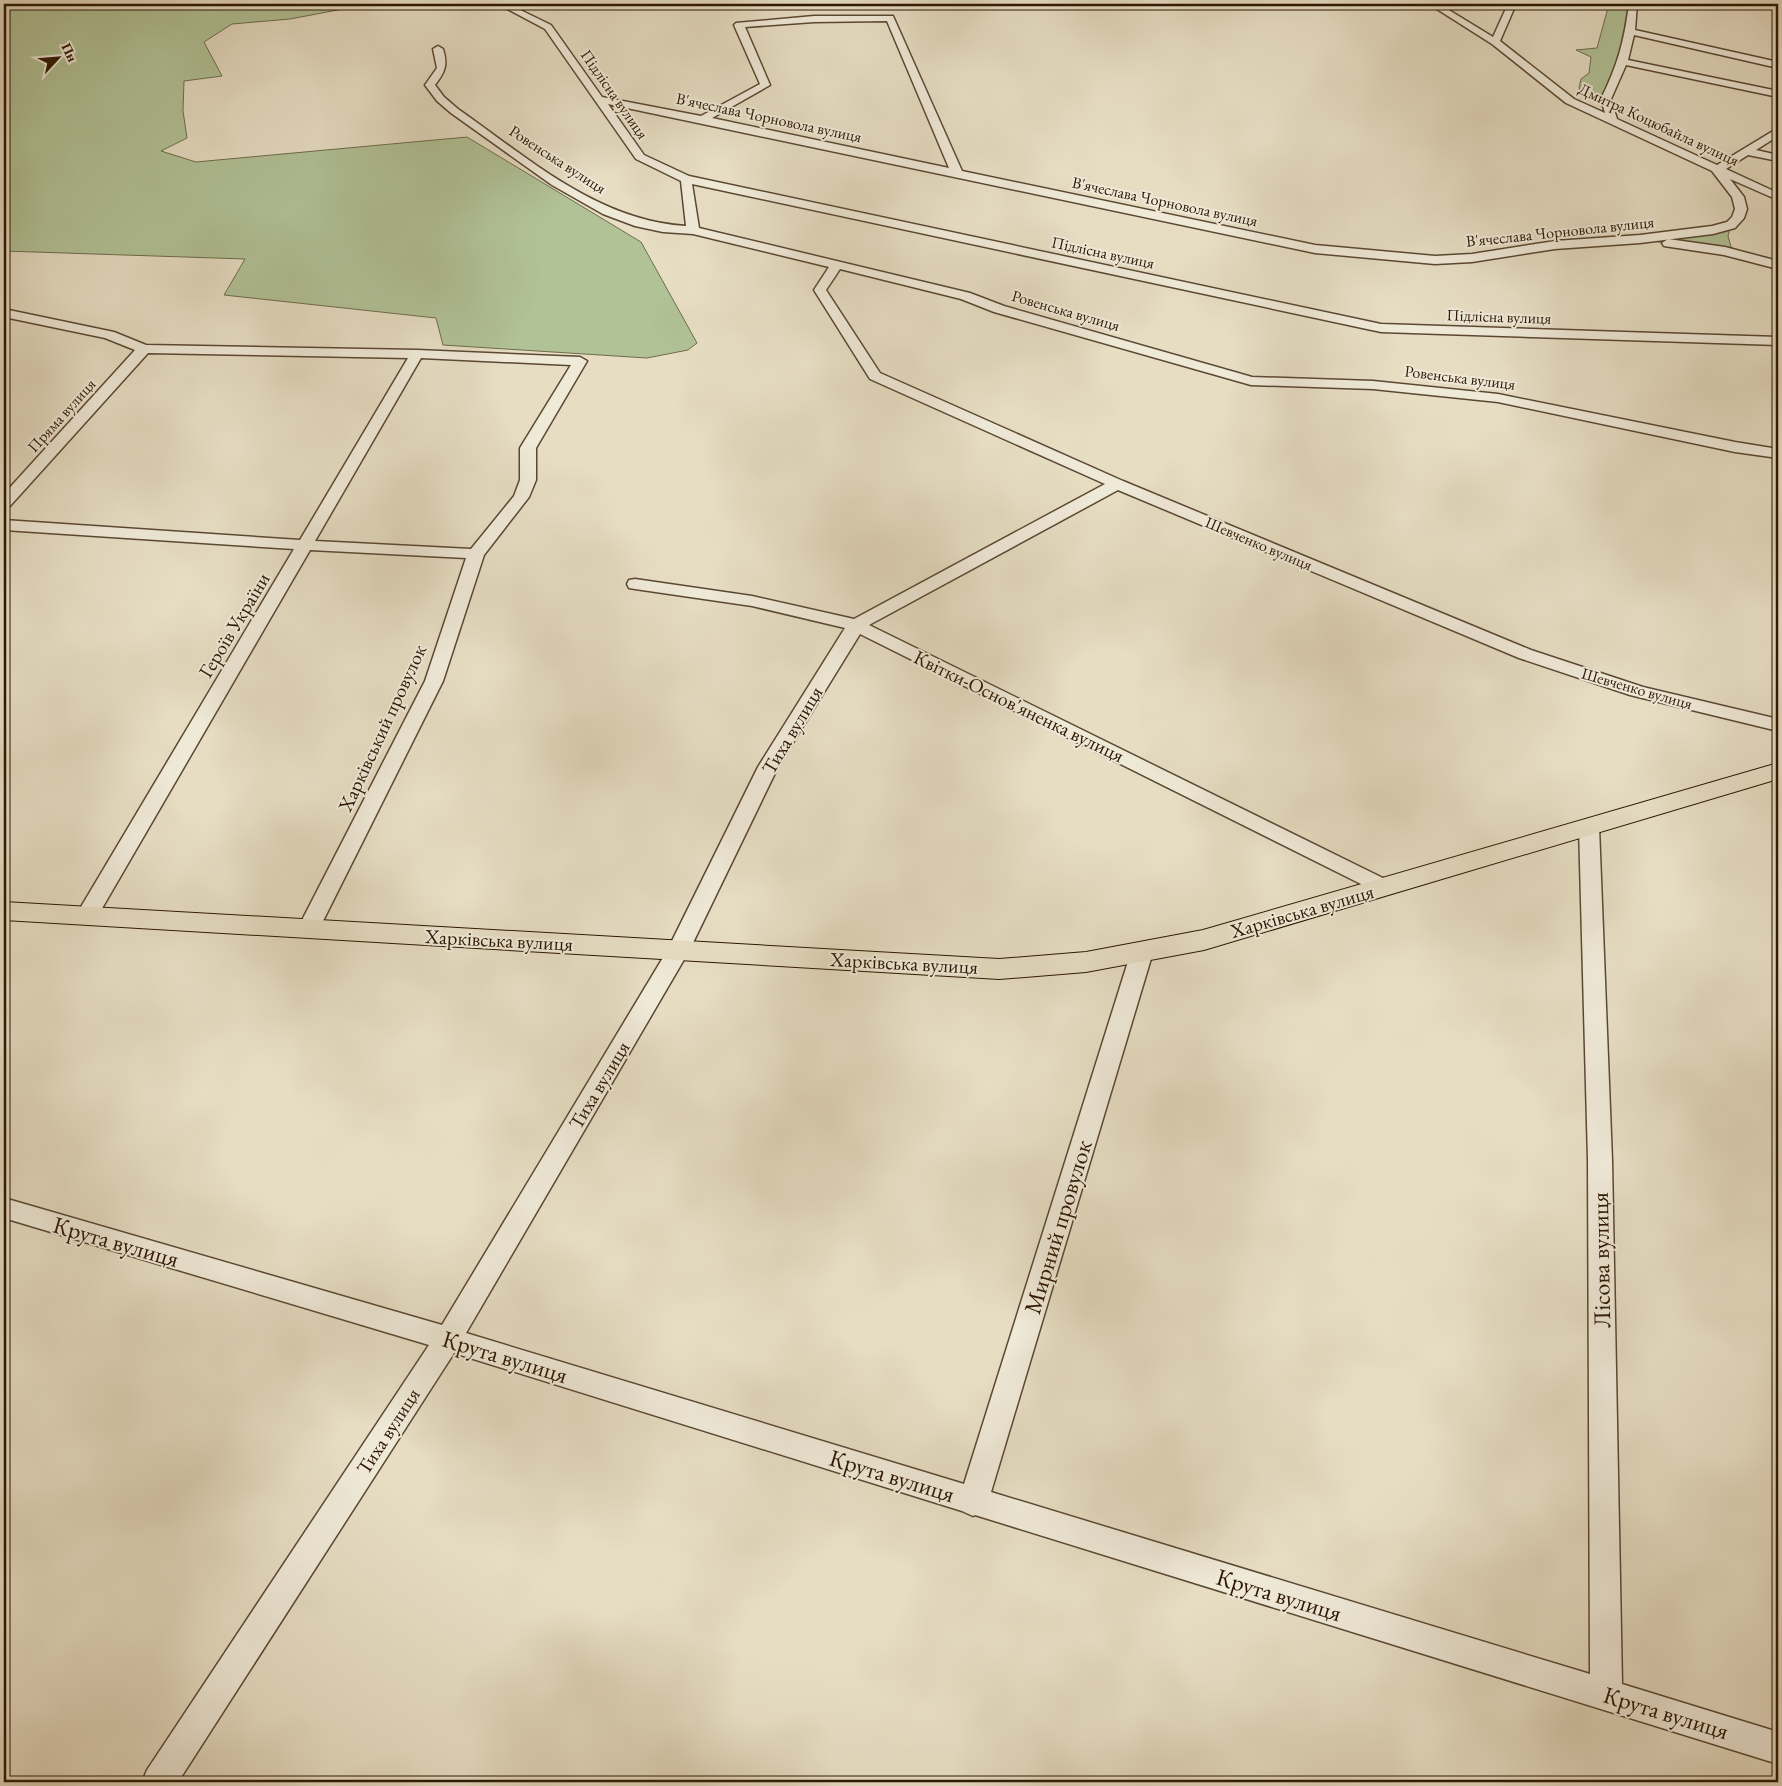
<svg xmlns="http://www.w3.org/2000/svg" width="1782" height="1786" font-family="'EB Garamond',serif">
	<rect width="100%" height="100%" fill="#e6ddc3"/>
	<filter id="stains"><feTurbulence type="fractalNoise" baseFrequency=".004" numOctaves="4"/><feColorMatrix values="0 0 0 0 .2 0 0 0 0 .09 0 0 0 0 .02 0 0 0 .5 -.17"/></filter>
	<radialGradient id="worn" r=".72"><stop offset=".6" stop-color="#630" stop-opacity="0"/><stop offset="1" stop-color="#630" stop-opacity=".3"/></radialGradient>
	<!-- green -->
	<g fill="#b1c297" stroke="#6f6c4c">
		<polygon points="4,4 334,4 343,9 290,19 232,24 204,42 222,76 184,81 183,111 187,138 161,151 196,162 467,137 641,242 697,343 688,350 647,358 443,345 436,318 224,295 245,259 4,251"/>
		<polygon points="1609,4 1632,4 1626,56 1603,97 1585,98 1579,88 1581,79 1589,73 1591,57 1576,50 1597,48"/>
		<polygon points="1731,225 1728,236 1731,247 1744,255 1640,239"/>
	</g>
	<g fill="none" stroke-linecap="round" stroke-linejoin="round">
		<defs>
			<g id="minor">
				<path d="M498 4H508L551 25 602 97 701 116 760 84 734 25 736 23 814 16H893L962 171 1315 245 1435 256 1472 254 1555 241 1640 235 1712 226 1727 222 1732 217 1735 209 1732 197 1712 171 1566 103 1492 44 1429 4H1439L1493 37 1508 4H1516L1500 41 1574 99 1605 113 1601 99C1618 64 1624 42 1629 4H1637L1635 30 1778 62V68L1634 35 1628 60 1778 91V97L1626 65 1611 99 1617 119 1717 165 1778 128V136L1756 150 1778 155V161L1748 155 1726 169 1778 193V200L1730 179 1744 197 1747 209 1744 218 1735 228 1713 234 1640 243 1555 249 1472 262 1435 264 1315 253 608 104 644 155 689 176 1381 324 1778 337V345L1381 332 692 184 699 228 970 293 1004 306 1252 377 1373 381 1498 394 1735 442 1778 449V458L1735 452 1498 402 1373 389 1251 385 994 312 961 299 840 269 826 290 880 373 1123 481 1531 650 1643 687 1778 719V731L1630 695 1519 658 1118 490 869 625 1391 882 1395 887 1391 892 1384 894 1377 892 860 634 778 767 689 951 466 1333 964 1484 1131 952 1134 947 1142 944 1150 947 1153 952 991 1492 1590 1674 1588 1160 1579 827 1582 822 1589 820 1596 822 1599 827 1612 1160 1622 1684 1778 1732V1764L975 1515 973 1516 962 1511 454 1353 178 1782H142L147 1770 429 1345 4 1218V1198L442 1325 667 951 758 767 845 628 752 606 635 589 629 588 627 584 629 580 635 579 752 596 854 619 1105 484 870 379 814 290 829 267 693 234 663 232 635 226 603 214 552 185 451 113 437 101 425 85 437 68 433 49 438 46 443 49C448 65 445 72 435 85L444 97 458 109C528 158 598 221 686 226L681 181 636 159 545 29ZM887 21 949 168 712 118 770 85 745 27 814 22Z"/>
				<polygon points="1773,4 1778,4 1778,7 1774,6"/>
				<polygon points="1668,239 1725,247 1778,261 1778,269 1724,255 1664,246 1662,243"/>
				<path d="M4 309 114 332 146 345 417 350 580 357 587 361 536 448V480L529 497 484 555 443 681 317 933 309 935 301 933 298 928 425 681 466 558 310 550 97 917 94 922 86 924 78 922 75 917 294 549 4 530V520L300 540 408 358 148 353 10 506 4 508V494L135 350 105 338 4 317ZM421 358 571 365 520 448V480L514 496 471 549 315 541Z"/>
			</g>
			<polygon id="primary" points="1778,763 1778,779 1204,950 1086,972 999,979 4,920 4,902 999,959 1086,952 1203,930"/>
		</defs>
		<!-- minor casing -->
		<use href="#minor" stroke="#5b4832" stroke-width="3"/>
		<!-- primary casing -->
		<use href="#primary" stroke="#2d1702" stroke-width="2"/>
		<!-- minor -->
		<use href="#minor" fill="#efe9d8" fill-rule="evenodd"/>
		<!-- primary -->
		<use href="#primary" fill="#e6ddc3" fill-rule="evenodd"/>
	</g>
	<g text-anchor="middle" stroke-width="4" stroke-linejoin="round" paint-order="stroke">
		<!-- far-street labels -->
		<g font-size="16" fill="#2d1702" stroke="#efe9d8">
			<text transform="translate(615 94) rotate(55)" y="6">Підлісна вулиця</text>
			<text transform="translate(769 117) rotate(12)" y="6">В'ячеслава Чорновола вулиця</text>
			<text transform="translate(1659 124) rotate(25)" y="6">Дмитра Коцюбайла вулиця</text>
			<text transform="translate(558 159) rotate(33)" y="6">Ровенська вулиця</text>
			<text transform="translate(1165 201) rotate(12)" y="6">В'ячеслава Чорновола вулиця</text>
			<text transform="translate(1560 231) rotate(-6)" y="6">В'ячеслава Чорновола вулиця</text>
			<text transform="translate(1103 252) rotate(12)" y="6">Підлісна вулиця</text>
			<text transform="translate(1066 310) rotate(16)" y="6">Ровенська вулиця</text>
			<text transform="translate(1499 316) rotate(2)" y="6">Підлісна вулиця</text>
			<text transform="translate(1460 377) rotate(7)" y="6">Ровенська вулиця</text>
			<text transform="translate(61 415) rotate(-48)" y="6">Пряма вулиця</text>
			<text transform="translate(1259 543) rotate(23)" y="6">Шевченко вулиця</text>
			<text transform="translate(1637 688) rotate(16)" y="6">Шевченко вулиця</text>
		</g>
		<!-- street labels -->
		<g font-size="20" fill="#2d1702" stroke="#efe9d8">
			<text transform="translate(234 625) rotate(-59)" y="7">Героїв України</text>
			<text transform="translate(1019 706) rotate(26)" y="7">Квітки-Основ'яненка вулиця</text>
			<text transform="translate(382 728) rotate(-65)" y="7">Харківський провулок</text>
			<text transform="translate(792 730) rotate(-59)" y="7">Тиха вулиця</text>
			<text transform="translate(1302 911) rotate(-16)" y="7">Харківська вулиця</text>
			<text transform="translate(499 940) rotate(3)" y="7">Харківська вулиця</text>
			<text transform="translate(904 963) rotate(3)" y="7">Харківська вулиця</text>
			<text transform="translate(599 1085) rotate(-59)" y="7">Тиха вулиця</text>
			<text transform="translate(388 1431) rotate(-57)" y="7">Тиха вулиця</text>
		</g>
		<!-- near-street labels -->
		<g font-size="24" fill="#2d1702" stroke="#efe9d8">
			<text transform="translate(1058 1227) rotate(-73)" y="8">Мирний провулок</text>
			<text transform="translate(116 1242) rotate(16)" y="8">Крута вулиця</text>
			<text transform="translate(1601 1260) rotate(-91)" y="8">Лісова вулиця</text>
			<text transform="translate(505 1357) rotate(17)" y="8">Крута вулиця</text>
			<text transform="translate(892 1476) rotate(17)" y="8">Крута вулиця</text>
			<text transform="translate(1279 1595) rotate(17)" y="8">Крута вулиця</text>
			<text transform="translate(1666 1713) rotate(17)" y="8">Крута вулиця</text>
		</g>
	</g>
	<!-- margin -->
	<rect width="1782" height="1786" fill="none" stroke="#e6ddc3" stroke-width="20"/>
	<rect x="5" y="5" width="1772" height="1776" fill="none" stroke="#2d1702" stroke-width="2.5"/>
	<rect x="10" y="10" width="1762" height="1766" fill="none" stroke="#2d1702"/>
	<!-- north arrow -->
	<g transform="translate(58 58) rotate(64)" stroke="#efe9d8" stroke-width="4" paint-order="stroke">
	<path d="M0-4L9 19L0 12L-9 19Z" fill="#2d1702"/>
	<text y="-8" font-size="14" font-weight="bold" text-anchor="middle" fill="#2d1702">Пн</text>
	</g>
	<rect width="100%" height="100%" filter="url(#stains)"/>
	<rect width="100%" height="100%" fill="url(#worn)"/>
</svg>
